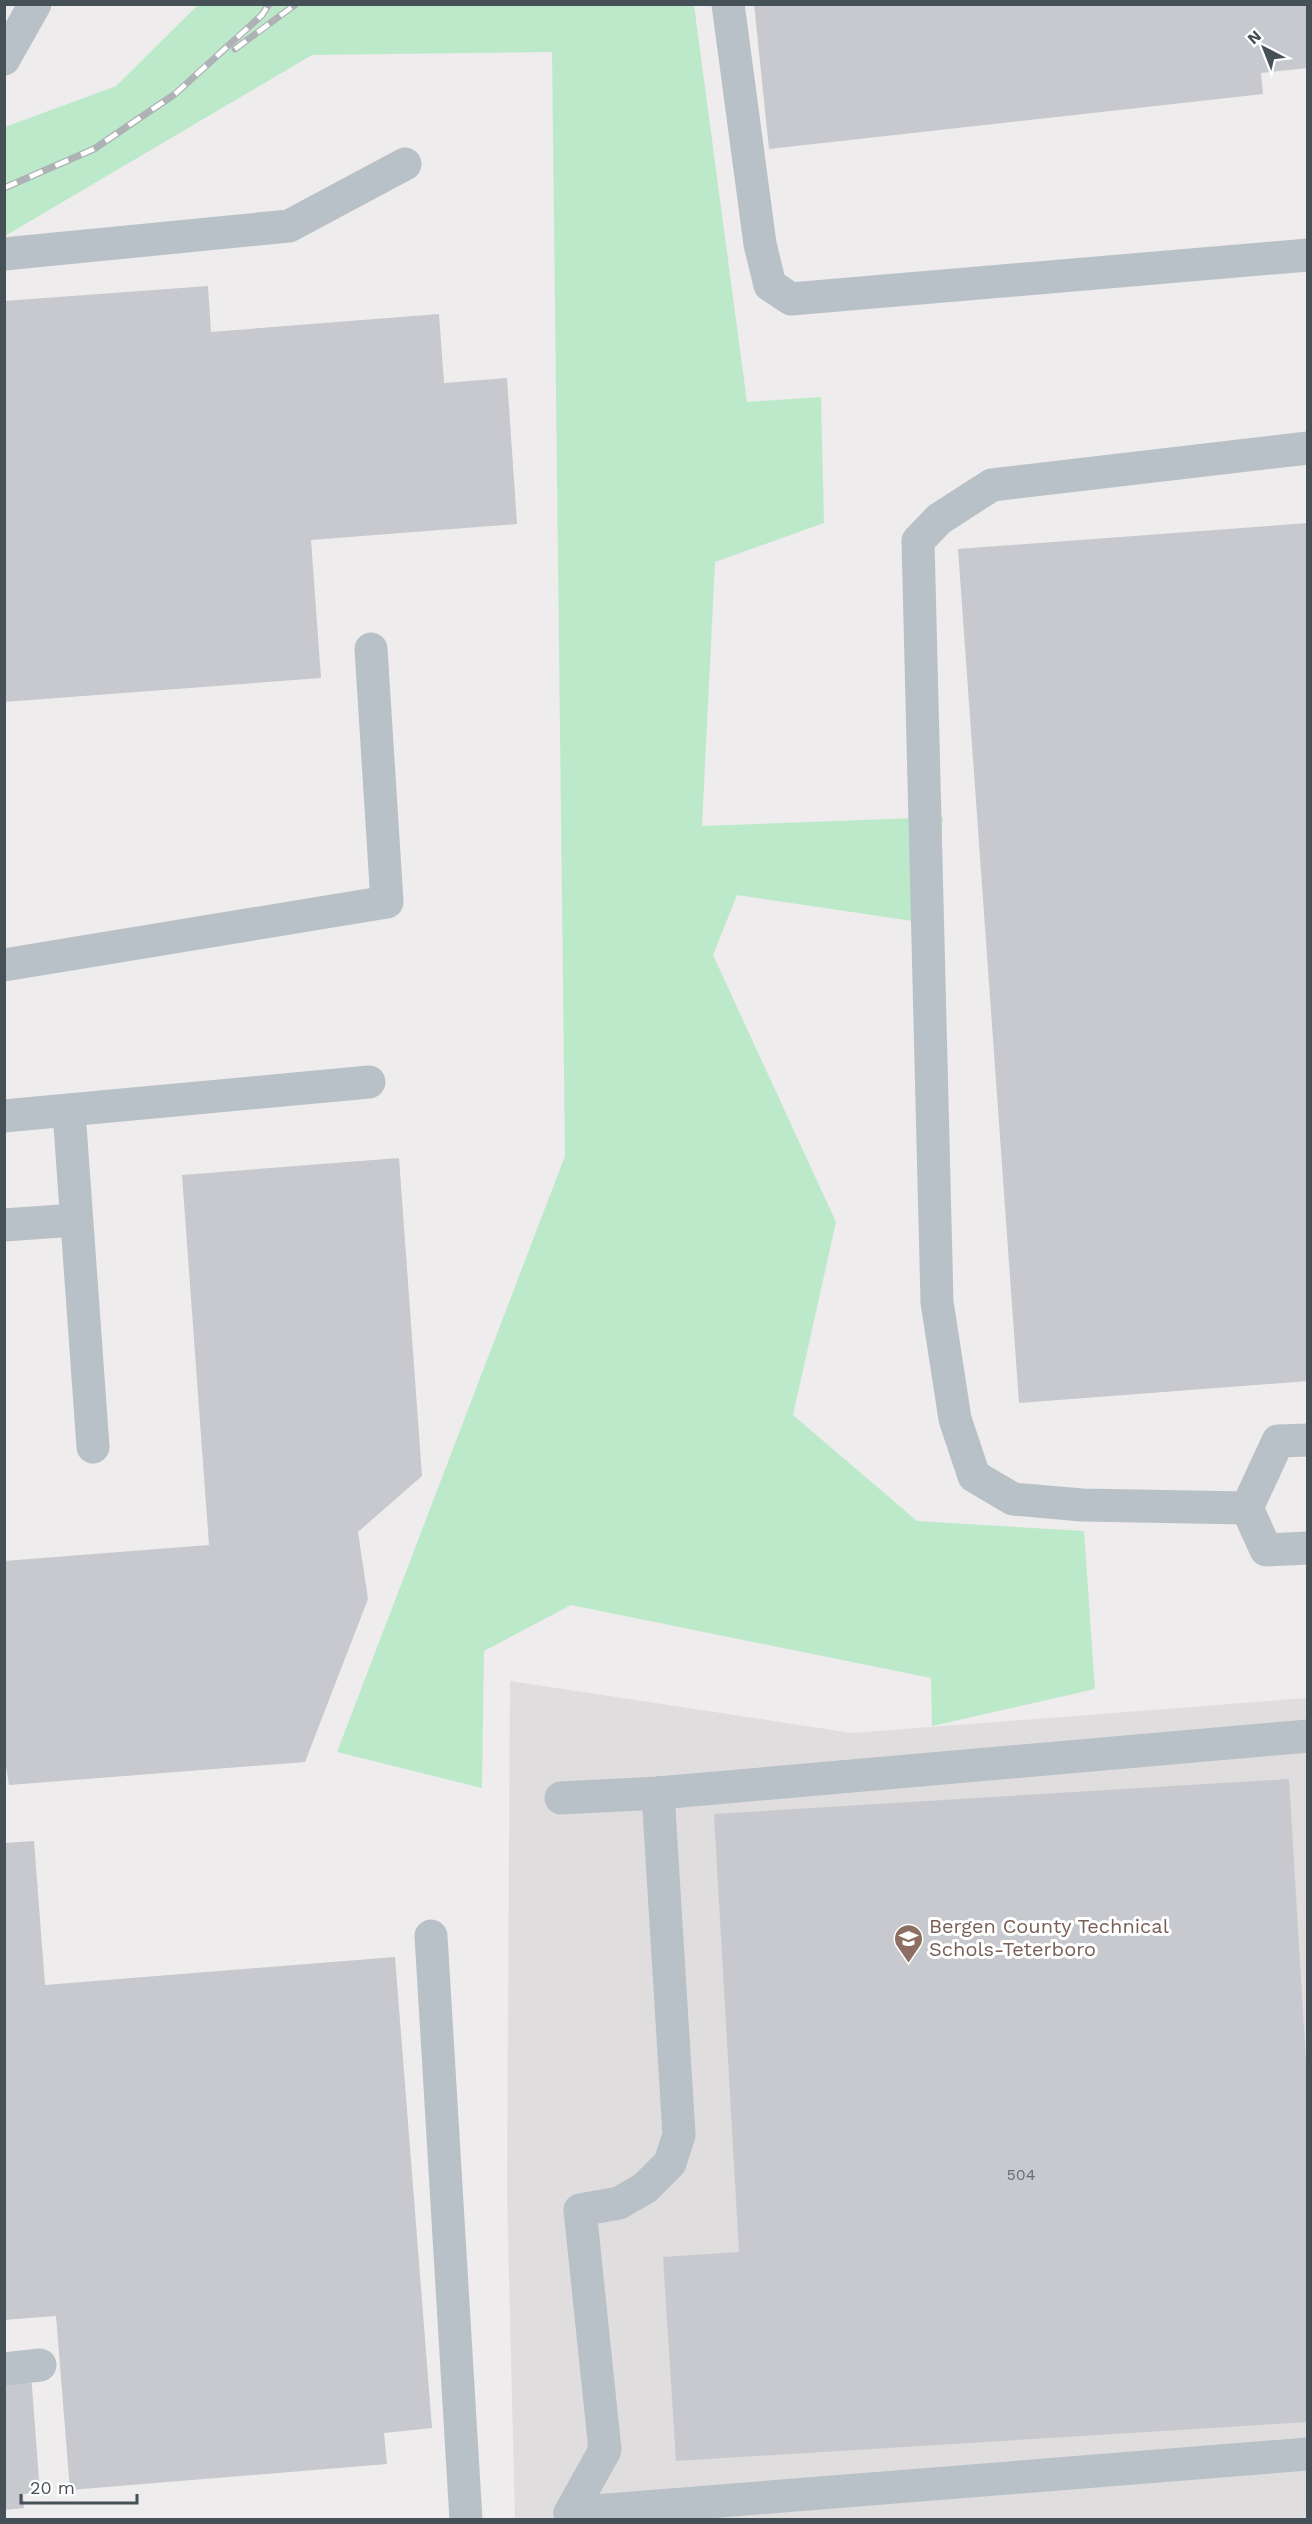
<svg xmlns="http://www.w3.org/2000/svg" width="1312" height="2524" font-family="'Work Sans',sans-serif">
	<rect width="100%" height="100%" fill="#eeecec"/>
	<!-- education -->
	<polygon fill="#dfdddd" points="510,1681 852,1733 1307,1698 1307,2519 515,2519 507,2194"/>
	<!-- green -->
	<polygon fill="#bde9cb" points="198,5 694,5 747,402 821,397 824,523 715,562 702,826 943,817 933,924 737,895 713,955 836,1222 793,1415 917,1521 1084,1531 1095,1689 932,1726 931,1678 571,1605 484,1651 482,1788 337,1752 565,1156 552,52 312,55 5,236 5,127 116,86"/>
	<!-- building -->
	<g fill="#c7c9ce">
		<polygon points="754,4 1308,4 1308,68 1261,73 1263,94 769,149"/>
		<polygon points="208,286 211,332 439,314 444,383 507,378 517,524 311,540 321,678 4,702 4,301"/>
		<polygon points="1308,523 1308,1381 1019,1403 958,549"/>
		<polygon points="399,1158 422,1476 358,1532 368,1599 305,1762 9,1785 4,1754 4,1561 209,1545 182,1175"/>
		<polygon points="1289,1779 1308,2095 1308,2422 676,2461 663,2257 739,2252 714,1814"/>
		<polygon points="34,1841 45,1985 395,1957 432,2428 384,2433 387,2464 70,2490 56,2316 4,2320 4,1843"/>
		<polygon points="31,2374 40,2493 23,2494 24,2508 4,2510 4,2377"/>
	</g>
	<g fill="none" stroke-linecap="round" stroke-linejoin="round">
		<!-- minor -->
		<g stroke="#b8c1c7" stroke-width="33">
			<polyline points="728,4 760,244 770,285 791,299 1308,255"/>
			<polyline points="4,59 35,4"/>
			<polyline points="4,254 289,226 405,164"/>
			<polyline points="4,965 387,902 371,649"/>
			<polyline points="69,1112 93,1447"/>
			<polyline points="4,1116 369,1082"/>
			<polyline points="4,1225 75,1220"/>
			<polyline points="1308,1440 1278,1441 1247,1508 1266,1550 1308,1548"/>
			<polyline points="1247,1508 1082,1505 1013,1499 974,1476 955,1419 937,1302 918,541 939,519 992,485 1308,448"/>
			<polyline points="561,1798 658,1793 1308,1736"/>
			<polyline points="431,1936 466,2520"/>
			<polyline points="4,2369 40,2365"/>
			<polyline points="570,2513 1308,2454"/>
			<polyline points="571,2520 570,2513 605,2450 580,2210 619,2203 645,2188 670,2163 679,2135 658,1793"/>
		</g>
		<defs>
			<g id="rail">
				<polyline points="235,49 296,4"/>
				<polyline points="4,188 94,149 175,94 262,15 269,4"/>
			</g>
		</defs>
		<!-- rail casing -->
		<use href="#rail" stroke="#aeb2b5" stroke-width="7"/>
		<!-- rail -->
		<use href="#rail" stroke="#fff" stroke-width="4.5" stroke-dasharray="14" stroke-linecap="butt"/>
	</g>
	<!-- icons -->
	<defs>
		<symbol id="school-pin" viewBox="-11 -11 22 30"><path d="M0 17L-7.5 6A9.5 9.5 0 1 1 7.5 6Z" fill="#8d6e63" stroke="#fff"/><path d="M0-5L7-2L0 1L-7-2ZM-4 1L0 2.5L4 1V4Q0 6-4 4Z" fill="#fff"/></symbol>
	</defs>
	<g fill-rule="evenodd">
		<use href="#school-pin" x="892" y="1922" width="33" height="45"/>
	</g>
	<g text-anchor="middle" stroke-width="6" stroke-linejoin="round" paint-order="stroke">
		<!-- number labels -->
		<g font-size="16" fill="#666e75">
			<text x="1021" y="2180">504</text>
		</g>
		<!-- education labels -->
		<g font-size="20" fill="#785e54" stroke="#fff" text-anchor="start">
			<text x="929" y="1933">Bergen County Technical<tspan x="929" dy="23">Schols-Teterboro</tspan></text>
		</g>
	</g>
	<!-- border -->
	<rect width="1312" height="2524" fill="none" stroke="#465057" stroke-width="12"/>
	<!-- north arrow -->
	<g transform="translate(1264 48) rotate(318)" stroke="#ffffff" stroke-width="4.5" paint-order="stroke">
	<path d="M0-4.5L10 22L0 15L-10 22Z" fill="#465057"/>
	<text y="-9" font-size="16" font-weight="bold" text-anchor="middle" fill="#465057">N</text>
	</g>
	<!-- scale -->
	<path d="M21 2494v9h116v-9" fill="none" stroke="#465057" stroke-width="3"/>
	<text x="30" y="2494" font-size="18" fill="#465057" stroke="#ffffff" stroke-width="4.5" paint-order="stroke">20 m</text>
</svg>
